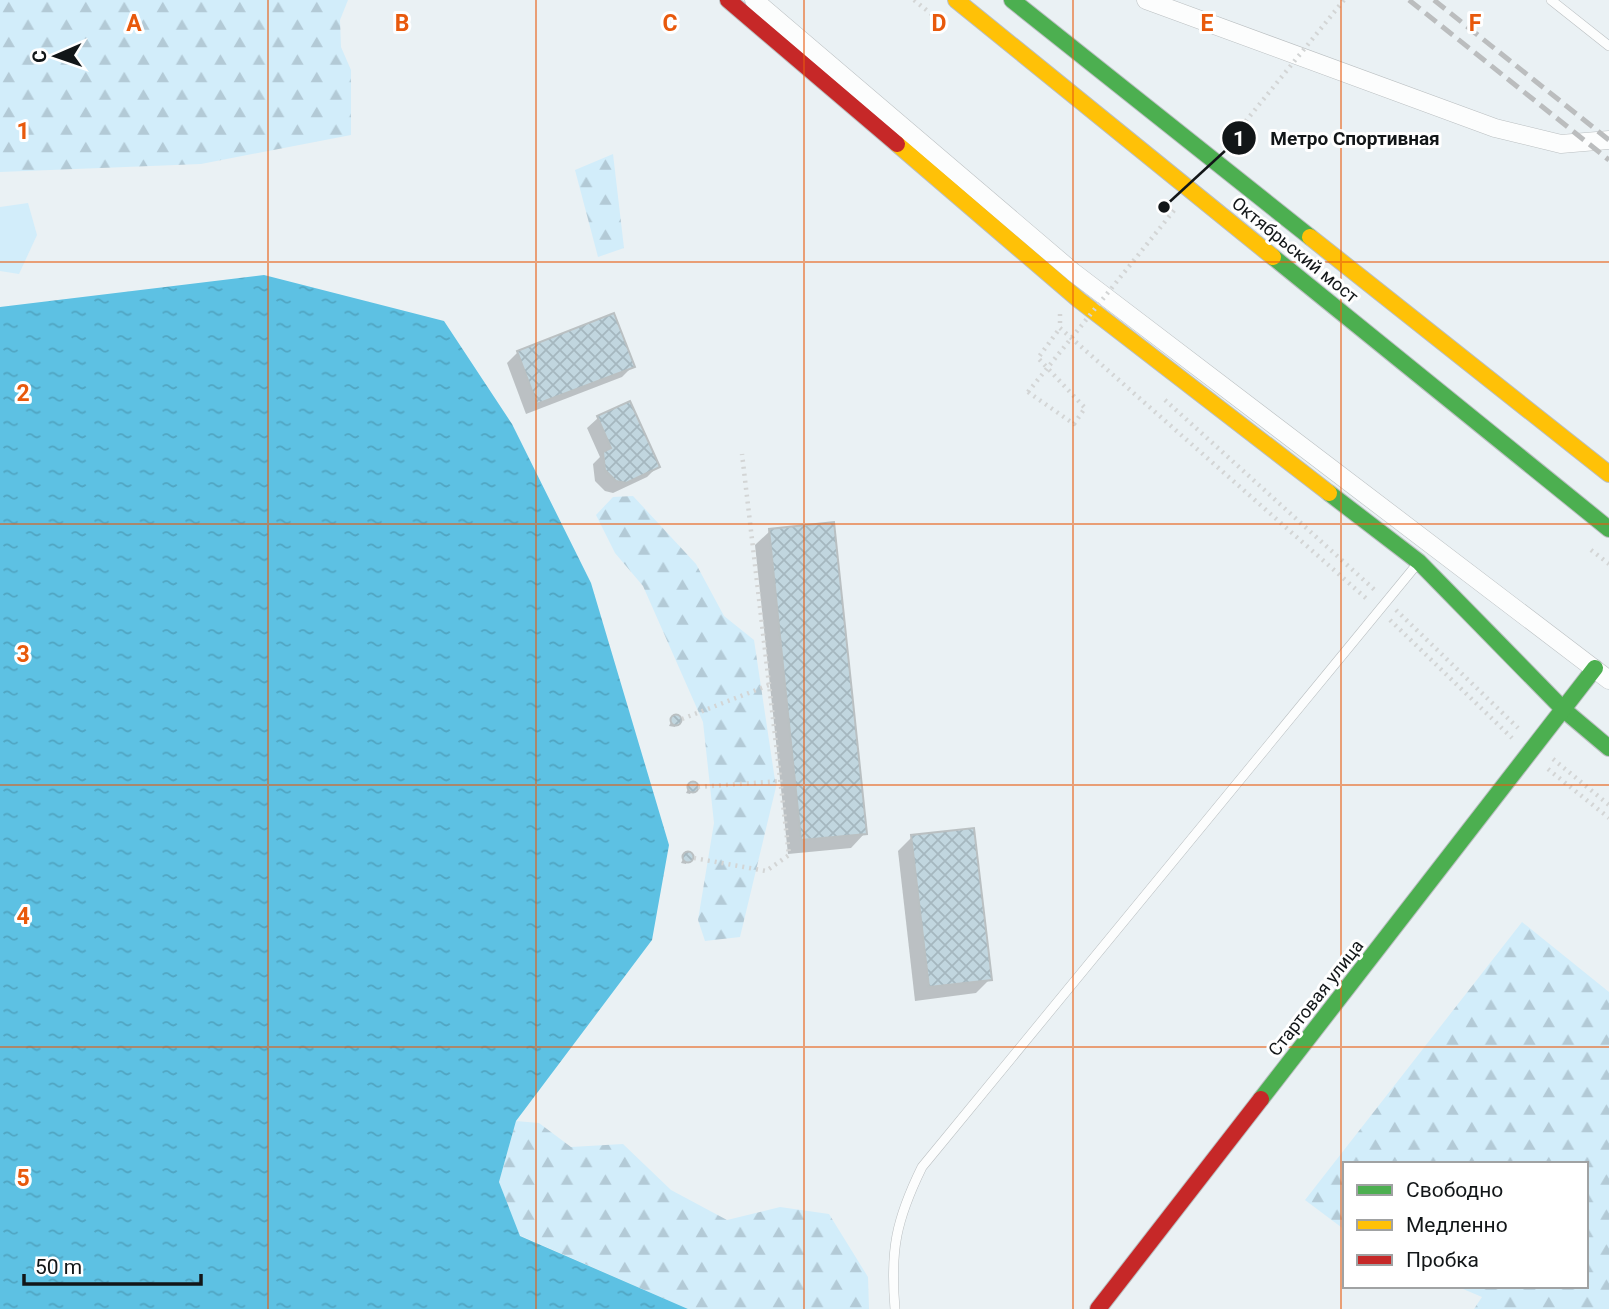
<svg xmlns="http://www.w3.org/2000/svg" width="1609" height="1309" font-family="Roboto,sans-serif">
	<defs>
		<pattern id="forest-firs" width="22" height="20" patternUnits="userSpaceOnUse" patternTransform="scale(1.75)"><rect width="22" height="20" fill="#d2edfa"/><path d="M5 1l3.5 6h-7zM16 11l3.5 6h-7z" fill="#b3cad6"/></pattern>
		<pattern id="water-ripples" width="26" height="14" patternUnits="userSpaceOnUse" patternTransform="scale(1.75)"><rect width="26" height="14" fill="#5dc1e3"/><path d="M2 4q2-2 4 0t4 0M15 11q2-2 4 0t4 0" fill="none" stroke="#50a5c2"/></pattern>
		<pattern id="building-cross-hatch" width="8" height="8" patternUnits="userSpaceOnUse" patternTransform="scale(1.75)"><rect width="8" height="8" fill="#c1d6df"/><path d="M0 0l8 8M0 8l8-8" fill="none" stroke="#a5b7bf"/></pattern>
	</defs>
	<rect width="100%" height="100%" fill="#eaf1f4"/>
	<!-- grass -->
	<polygon fill="#d2edfa" points="28,203 37,235 19,274 0,271 0,207"/>
	<!-- forest -->
	<g fill="url(#forest-firs)">
		<polygon points="0,0 348,0 340,20 341,47 351,70 351,135 201,164 0,172"/>
		<polygon points="613,154 624,248 598,257 575,170"/>
		<polygon points="633,496 696,564 724,616 754,640 776,787 740,937 705,941 698,920 714,823 703,722 643,586 615,553 596,515 613,497"/>
		<polygon points="1522,922 1609,992 1609,1309 1474,1309 1482,1297 1456,1286 1586,1286 1586,1164 1345,1164 1345,1230 1305,1200"/>
		<polygon points="516,1121 539,1123 571,1147 623,1144 671,1190 727,1220 780,1207 829,1214 868,1277 869,1309 688,1309 519,1235 499,1182"/>
	</g>
	<!-- water -->
	<polygon fill="url(#water-ripples)" points="264,275 444,321 512,424 591,583 669,845 652,940 516,1121 499,1182 520,1236 688,1309 0,1309 0,307"/>
	<!-- shadow -->
	<g fill="#0003">
		<polygon points="518,352 633,366 622,377 526,414 507,363"/>
		<polygon points="598,418 658,466 647,477 613,493 605,491 595,481 593,464 600,457 587,428"/>
		<polygon points="770,531 865,833 851,848 788,854 755,545"/>
		<polygon points="673,718 679,718 675,727 669,726"/>
		<polygon points="691,783 696,786 690,794 686,793"/>
		<polygon points="912,837 990,979 976,993 915,1001 898,851"/>
		<polygon points="685,855 690,855 686,864 681,863"/>
	</g>
	<!-- building -->
	<g fill="url(#building-cross-hatch)" stroke="#bac0c2" stroke-width="2">
		<polygon points="614,313 635,367 537,404 517,351"/>
		<polygon points="630,401 660,467 626,483 616,481 605,470 603,452 611,448 597,416"/>
		<polygon points="834,522 867,834 801,840 769,529"/>
		<circle cx="676" cy="720" r="5.5"/>
		<circle cx="693" cy="787" r="5.5"/>
		<polygon points="974,828 992,980 929,987 911,835"/>
		<circle cx="688" cy="857" r="5.5"/>
	</g>
	<g fill="none" stroke-linecap="round" stroke-linejoin="round">
		<defs>
			<g id="lane">
				<polyline points="1551,0 1609,46"/>
				<path d="M895 1309C890 1250 896 1220 922 1167L1418 563"/>
			</g>
			<g id="street">
				<polyline points="754,0 1073,272 1609,680"/>
				<polyline points="1146,0 1495,128 1561,144 1609,140"/>
			</g>
			<g id="fast">
				<polyline points="1012,0 1310,237"/>
				<polyline points="1273,257 1609,529"/>
				<polyline points="1329,493 1419,562 1564,710 1609,748"/>
				<polyline points="1261,1099 1595,668"/>
			</g>
			<g id="slow">
				<polyline points="956,0 1273,257"/>
				<polyline points="897,144 1079,300 1329,493"/>
				<polyline points="1310,237 1609,474"/>
			</g>
			<g id="jam">
				<polyline points="728,0 897,144"/>
				<polyline points="1098,1309 1261,1099"/>
			</g>
		</defs>
		<!-- lane casing -->
		<use href="#lane" stroke="#babfc1" stroke-width="10"/>
		<!-- street casing -->
		<use href="#street" stroke="#babfc1" stroke-width="19"/>
		<!-- fast casing -->
		<use href="#fast" stroke="#babfc1" stroke-width="18"/>
		<!-- slow casing -->
		<use href="#slow" stroke="#babfc1" stroke-width="18"/>
		<!-- jam casing -->
		<use href="#jam" stroke="#babfc1" stroke-width="18"/>
		<!-- path -->
		<g stroke="#d3d5d5" stroke-width="4.5" stroke-dasharray="2 5" stroke-linecap="butt">
			<polyline points="914,0 935,17"/>
			<polyline points="1060,314 1060,328 1368,600"/>
			<polyline points="1028,392 1074,424 1085,408 1038,358 1060,328"/>
			<polyline points="1165,400 1377,592"/>
			<polyline points="1591,550 1609,564"/>
			<polyline points="1396,610 1518,728"/>
			<polyline points="1390,620 1512,738"/>
			<polyline points="682,719 769,685"/>
			<polyline points="1553,759 1609,805"/>
			<polyline points="1548,769 1609,818"/>
			<polyline points="698,787 780,781"/>
			<polyline points="694,858 766,871 789,855 742,454"/>
		</g>
		<!-- lane -->
		<use href="#lane" stroke="#fcfdfd" stroke-width="9"/>
		<!-- street -->
		<use href="#street" stroke="#fcfdfd" stroke-width="18"/>
		<!-- fast -->
		<use href="#fast" stroke="#4caf50" stroke-width="16"/>
		<!-- slow -->
		<use href="#slow" stroke="#ffc107" stroke-width="16"/>
		<!-- jam -->
		<use href="#jam" stroke="#c62828" stroke-width="16"/>
		<!-- rail -->
		<g stroke="#bbbdbe" stroke-width="5" stroke-dasharray="14 7" stroke-linecap="butt">
			<polyline points="1409,0 1609,160"/>
			<polyline points="1434,0 1609,140"/>
		</g>
		<!-- path-bridge -->
		<g stroke="#d3d5d5" stroke-width="4.5" stroke-dasharray="2 5" stroke-linecap="butt">
			<polyline points="1228,143 1344,0"/>
			<polyline points="1028,392 1176,208"/>
		</g>
	</g>
	<!-- grid -->
	<path fill="none" stroke="#e8590c" stroke-width="2" stroke-opacity="0.55" d="M268 0V1309M536 0V1309M804 0V1309M1073 0V1309M1341 0V1309M0 262H1609M0 524H1609M0 785H1609M0 1047H1609"/>
	<g text-anchor="middle" stroke-width="6" stroke-linejoin="round" paint-order="stroke">
		<!-- street labels -->
		<g font-size="18" fill="#121618" stroke="#fff">
			<text transform="translate(1295 250) rotate(39)" y="6">Октябрьский мост</text>
			<text transform="translate(1316 998) rotate(-52)" y="6">Стартовая улица</text>
		</g>
	</g>
	<g font-size="23" text-anchor="middle" font-weight="bold" fill="#e8590c" stroke="#fff" stroke-width="6" stroke-linejoin="round" paint-order="stroke">
		<text x="134" y="31">A</text>
		<text x="402" y="31">B</text>
		<text x="670" y="31">C</text>
		<text x="939" y="31">D</text>
		<text x="1207" y="31">E</text>
		<text x="1475" y="31">F</text>
		<text x="23" y="139">1</text>
		<text x="23" y="401">2</text>
		<text x="23" y="662">3</text>
		<text x="23" y="924">4</text>
		<text x="23" y="1186">5</text>
	</g>
	<!-- callouts -->
	<path fill="none" stroke="#121618" stroke-width="2.5" d="M1164 207L1239 138"/>
	<g fill="#121618" stroke="#fff" stroke-width="2.5">
		<circle cx="1164" cy="207" r="7"/>
		<circle cx="1239" cy="138" r="18"/>
	</g>
	<g font-size="21" text-anchor="middle" font-weight="bold" fill="#fff">
		<text x="1239" y="146">1</text>
	</g>
	<g font-size="19" text-anchor="middle" font-weight="bold" fill="#121618" stroke="#fff" stroke-width="6" stroke-linejoin="round" paint-order="stroke">
		<text x="1355" y="145">Метро Спортивная</text>
	</g>
	<!-- legend -->
	<rect x="1343" y="1162" width="245" height="126" fill="#ffffff" stroke="#a0a2a3" stroke-width="2"/>
	<rect x="1357" y="1185" width="35" height="10" fill="#4caf50" stroke="#a0a2a3" stroke-width="2"/>
	<text x="1406" y="1197" font-size="21" fill="#121618">Свободно</text>
	<rect x="1357" y="1220" width="35" height="10" fill="#ffc107" stroke="#a0a2a3" stroke-width="2"/>
	<text x="1406" y="1232" font-size="21" fill="#121618">Медленно</text>
	<rect x="1357" y="1255" width="35" height="10" fill="#c62828" stroke="#a0a2a3" stroke-width="2"/>
	<text x="1406" y="1267" font-size="21" fill="#121618">Пробка</text>
	<!-- north arrow -->
	<g transform="translate(56 56) rotate(268)" stroke="#ffffff" stroke-width="5" paint-order="stroke">
	<path d="M0-5L12 26L0 18L-12 26Z" fill="#121618"/>
	<text y="-10" font-size="19" font-weight="bold" text-anchor="middle" fill="#121618">С</text>
	</g>
	<!-- scale -->
	<path d="M24 1274v10h177v-10" fill="none" stroke="#121618" stroke-width="3.5"/>
	<text x="35" y="1274" font-size="21" fill="#121618" stroke="#ffffff" stroke-width="5" paint-order="stroke">50 m</text>
</svg>
